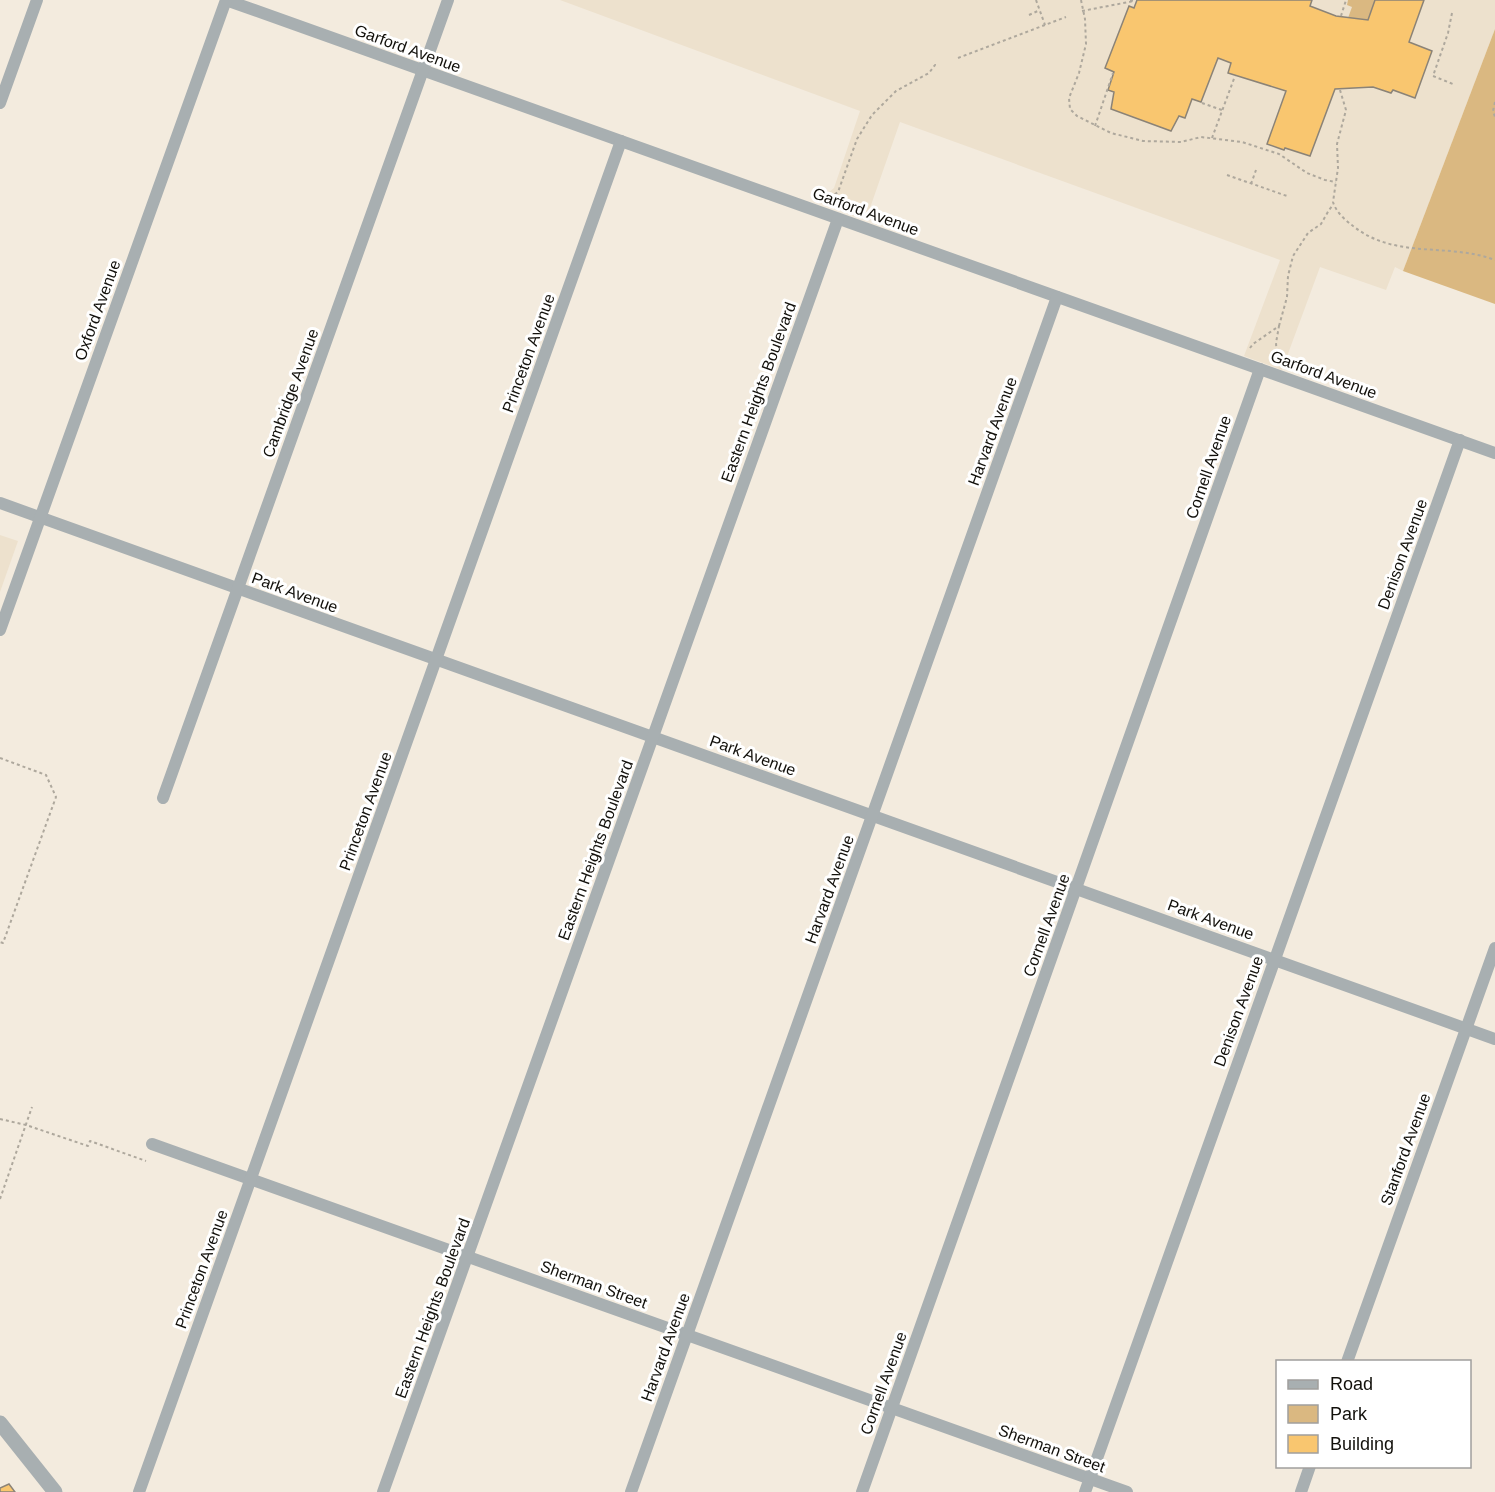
<svg xmlns="http://www.w3.org/2000/svg" width="1495" height="1492" font-family="Arial,sans-serif">
	<rect width="100%" height="100%" fill="#f3ebde"/>
	<!-- built -->
	<g fill="#ede1cd">
		<polygon points="560,0 1495,0 1495,29 1403,271 1395,267 1386,290 1320,267 1282,370 1244,356 1280,260 900,122 870,208 862,219 817,202 834,188 860,111"/>
		<polygon points="0,535 18,541 0,592"/>
	</g>
	<!-- green -->
	<g fill="#dab881">
		<polygon points="1348,0 1375,0 1368,20 1348,18 1352,7 1347,5"/>
		<polygon points="1495,29 1495,304 1403,271"/>
	</g>
	<!-- building -->
	<g fill="#f9c66f" stroke="#8b8377" stroke-width="1.5">
		<polygon points="1137,0 1312,0 1310,6 1336,16 1368,20 1375,0 1424,0 1409,42 1432,51 1415,98 1393,90 1391,93 1373,87 1335,89 1310,156 1285,148 1284,150 1267,144 1286,91 1228,73 1231,63 1218,58 1201,102 1192,99 1185,118 1179,116 1171,131 1111,109 1114,92 1108,90 1114,72 1105,68 1129,6 1134,8"/>
		<polygon points="9,1484 15,1492 0,1492 0,1488"/>
	</g>
	<g fill="none" stroke-linecap="round" stroke-linejoin="round">
		<!-- path -->
		<g stroke="#aea89d" stroke-width="2" stroke-dasharray="3 3" stroke-linecap="butt">
			<polyline points="1036,0 1045,25"/>
			<polyline points="1081,0 1085,19 1086,44 1079,73 1069,98 1070,109 1077,116 1111,133 1143,141 1181,142 1201,137 1242,142 1279,154 1307,173 1325,180 1336,182"/>
			<polyline points="1082,11 1134,1 1130,0"/>
			<polyline points="1452,13 1448,33 1433,76 1453,84"/>
			<polyline points="1029,15 1040,10"/>
			<polyline points="1341,16 1346,0"/>
			<polyline points="958,58 1066,17"/>
			<path d="M1340 90 1346 110 1337 144 1338 168 1333 202C1336 212 1345 220 1353 226 1396 260 1447 242 1495 260"/>
			<polyline points="1495,102 1493,111 1495,117"/>
			<polyline points="1202,103 1222,110"/>
			<polyline points="1095,126 1113,73"/>
			<polyline points="1212,138 1235,76"/>
			<polyline points="1227,175 1287,196"/>
			<polyline points="1251,184 1256,170"/>
			<polyline points="830,198 838,192 857,139 872,115 896,91 929,73 935,65 938,66"/>
			<polyline points="1279,326 1287,297 1288,276 1293,256 1308,233 1321,224 1329,210 1333,205"/>
			<polyline points="1250,348 1253,344 1279,326 1276,343 1277,358"/>
			<polyline points="0,758 46,775 56,797 3,943 0,942"/>
			<polyline points="0,1119 26,1125 88,1146 90,1141 146,1161"/>
			<polyline points="0,1199 32,1107"/>
		</g>
		<!-- minor -->
		<g stroke="#a8afb1" stroke-width="12">
			<polyline points="226,0 1495,453"/>
			<polyline points="0,103 37,0"/>
			<polyline points="0,503 1495,1039"/>
			<polyline points="0,630 226,0"/>
			<polyline points="163,798 448,0"/>
			<polyline points="152,1144 1127,1492"/>
			<polyline points="1347,1362 1495,948"/>
			<polyline points="139,1492 621,141"/>
			<polyline points="383,1492 838,219"/>
			<polyline points="631,1492 1057,297"/>
			<polyline points="862,1492 1260,369"/>
			<polyline points="1085,1492 1460,440"/>
			<polyline points="1301,1492 1310,1466"/>
		</g>
		<!-- tertiary -->
		<polyline stroke="#a8afb1" stroke-width="15" points="0,1423 55,1492"/>
	</g>
	<g text-anchor="middle" stroke-width="6" stroke-linejoin="round" paint-order="stroke">
		<!-- street labels -->
		<g font-size="16" fill="#12100b" stroke="#fff">
			<text transform="translate(408 48) rotate(20)" y="6">Garford Avenue</text>
			<text transform="translate(866 211) rotate(20)" y="6">Garford Avenue</text>
			<text transform="translate(97 310) rotate(-70)" y="6">Oxford Avenue</text>
			<text transform="translate(528 353) rotate(-70)" y="6">Princeton Avenue</text>
			<text transform="translate(1324 374) rotate(20)" y="6">Garford Avenue</text>
			<text transform="translate(758 392) rotate(-70)" y="6">Eastern Heights Boulevard</text>
			<text transform="translate(290 393) rotate(-70)" y="6">Cambridge Avenue</text>
			<text transform="translate(992 431) rotate(-70)" y="6">Harvard Avenue</text>
			<text transform="translate(1208 467) rotate(-71)" y="6">Cornell Avenue</text>
			<text transform="translate(1402 554) rotate(-70)" y="6">Denison Avenue</text>
			<text transform="translate(295 592) rotate(20)" y="6">Park Avenue</text>
			<text transform="translate(753 755) rotate(20)" y="6">Park Avenue</text>
			<text transform="translate(365 811) rotate(-70)" y="6">Princeton Avenue</text>
			<text transform="translate(595 850) rotate(-70)" y="6">Eastern Heights Boulevard</text>
			<text transform="translate(829 889) rotate(-70)" y="6">Harvard Avenue</text>
			<text transform="translate(1211 919) rotate(20)" y="6">Park Avenue</text>
			<text transform="translate(1046 925) rotate(-70)" y="6">Cornell Avenue</text>
			<text transform="translate(1238 1011) rotate(-70)" y="6">Denison Avenue</text>
			<text transform="translate(1405 1149) rotate(-70)" y="6">Stanford Avenue</text>
			<text transform="translate(201 1269) rotate(-70)" y="6">Princeton Avenue</text>
			<text transform="translate(594 1284) rotate(20)" y="6">Sherman Street</text>
			<text transform="translate(432 1308) rotate(-70)" y="6">Eastern Heights Boulevard</text>
			<text transform="translate(665 1347) rotate(-70)" y="6">Harvard Avenue</text>
			<text transform="translate(883 1383) rotate(-70)" y="6">Cornell Avenue</text>
			<text transform="translate(1052 1448) rotate(20)" y="6">Sherman Street</text>
		</g>
	</g>
	<!-- legend -->
	<rect x="1276" y="1360" width="195" height="108" fill="#ffffff" stroke="#a09f9d" stroke-width="1.5"/>
	<rect x="1288" y="1380" width="30" height="9" fill="#a8afb1" stroke="#a09f9d" stroke-width="1.5"/>
	<text x="1330" y="1390" font-size="18" fill="#12100b">Road</text>
	<rect x="1288" y="1405" width="30" height="18" fill="#dab881" stroke="#a09f9d" stroke-width="1.5"/>
	<text x="1330" y="1420" font-size="18" fill="#12100b">Park</text>
	<rect x="1288" y="1435" width="30" height="18" fill="#f9c66f" stroke="#a09f9d" stroke-width="1.5"/>
	<text x="1330" y="1450" font-size="18" fill="#12100b">Building</text>
</svg>
